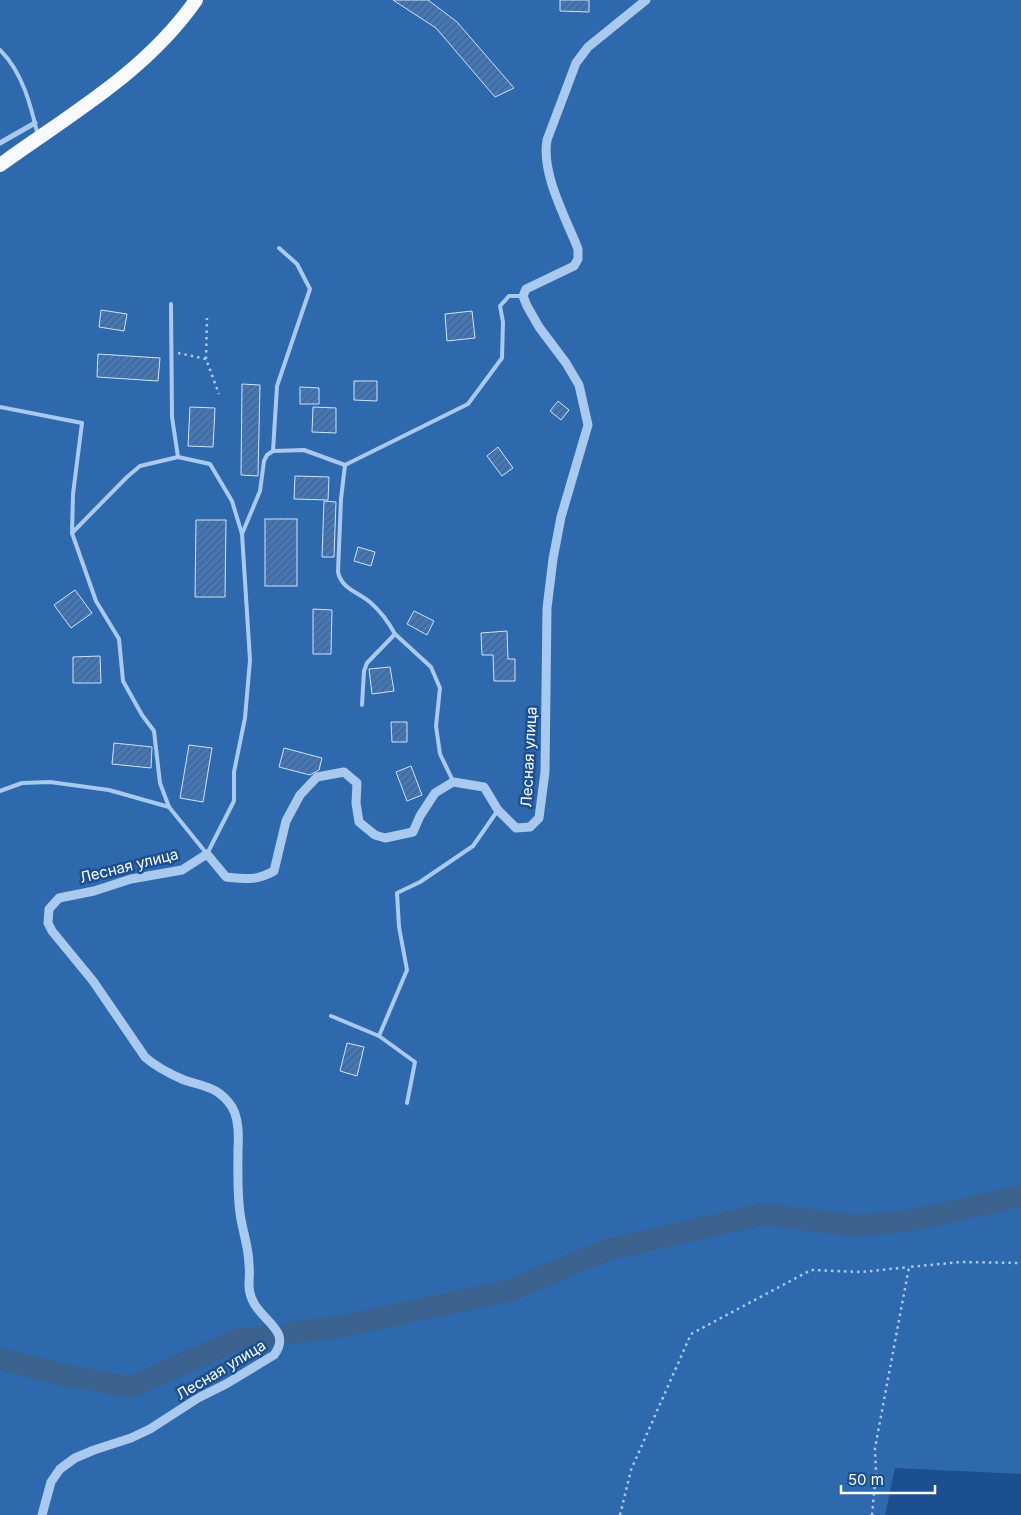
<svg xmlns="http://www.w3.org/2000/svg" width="1021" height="1515" font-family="Inter,sans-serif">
	<defs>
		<pattern id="building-hatch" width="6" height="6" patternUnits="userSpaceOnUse" patternTransform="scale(1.25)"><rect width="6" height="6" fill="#4478b7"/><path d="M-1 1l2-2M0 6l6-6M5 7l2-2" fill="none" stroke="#486282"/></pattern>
	</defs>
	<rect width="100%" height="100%" fill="#1b4f8f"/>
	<!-- green -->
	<polygon fill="#2e69ad" points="0,0 1021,0 1021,1474 895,1468 885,1515 0,1515"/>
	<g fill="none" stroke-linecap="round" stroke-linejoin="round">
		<!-- river -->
		<g stroke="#3c6290" stroke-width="22">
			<polyline points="291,1333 339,1327 511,1290 606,1250 764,1214 857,1226 913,1220 1021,1196"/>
			<polyline points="0,1359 68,1376 131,1387 236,1340 268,1336"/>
		</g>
	</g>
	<!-- building -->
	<g fill="url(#building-hatch)" stroke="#cfe3fa">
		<polygon points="393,0 428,0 457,22 514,88 495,97 436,28"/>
		<polygon points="560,0 589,0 589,12 560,11"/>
		<polygon points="101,310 127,314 124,331 99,327"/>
		<polygon points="472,311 475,338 447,341 445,314"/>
		<polygon points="98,354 160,358 158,381 97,377"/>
		<polygon points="354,381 377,381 377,401 354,400"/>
		<polygon points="242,384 260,385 258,476 241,475"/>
		<polygon points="300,387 319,388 319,404 300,404"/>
		<polygon points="558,401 569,410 561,420 550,411"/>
		<polygon points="190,407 215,408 213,447 188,446"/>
		<polygon points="313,407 336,408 336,433 312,432"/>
		<polygon points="498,447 513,468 502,476 487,456"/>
		<polygon points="295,476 329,477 328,500 294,499"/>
		<polygon points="324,501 336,502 334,557 322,557"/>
		<rect x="265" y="519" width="32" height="67"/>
		<polygon points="196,520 226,520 225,597 195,597"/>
		<polygon points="358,547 375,552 371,566 354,561"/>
		<polygon points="75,590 92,613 71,628 54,605"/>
		<polygon points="313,609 332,610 331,654 313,654"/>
		<polygon points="414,611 434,621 427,635 407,624"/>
		<polygon points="507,631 508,659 515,659 515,681 494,681 493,655 482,655 481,633"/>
		<polygon points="100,656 101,683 73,683 73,657"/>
		<polygon points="390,667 394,691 372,694 369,669"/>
		<polygon points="391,722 407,722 407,742 392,742"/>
		<polygon points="114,743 152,747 151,768 112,764"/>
		<polygon points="189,745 212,748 203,802 180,798"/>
		<polygon points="284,748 322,758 319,770 310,775 279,767"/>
		<polygon points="411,766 422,795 407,801 396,772"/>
		<polygon points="347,1043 364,1047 357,1076 340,1071"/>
	</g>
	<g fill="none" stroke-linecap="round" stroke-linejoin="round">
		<!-- path -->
		<g stroke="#a9c9ee" stroke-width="2.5" stroke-dasharray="2.5 4" stroke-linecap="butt">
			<polyline points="178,353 206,359 219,394"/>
			<polyline points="206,359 207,318"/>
			<polyline points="620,1515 631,1470 691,1334 811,1270 862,1272 909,1267"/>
			<polyline points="872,1515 876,1473 875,1448 909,1267 961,1262 1021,1263"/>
		</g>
		<!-- service -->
		<g stroke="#a9c9ee" stroke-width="4">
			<path d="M0 50C23 73 31 106 38 136"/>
			<polyline points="171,304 172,417 178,457"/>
			<polyline points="0,407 82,423 73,494 72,533 96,601 119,639 123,681 142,715 154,731 160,783 169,807 207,854 234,801 234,772 245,718 250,660 242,534 260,491 264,461 267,455 273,451 304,450 345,465"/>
			<polyline points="273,451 277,386 310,289 297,264 279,248"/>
			<polyline points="72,533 127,477 140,466 178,457 210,464 232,501 242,534"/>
			<polyline points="395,634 431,667 440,688 436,726 440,754 453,781"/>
			<path d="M362 705 364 671 367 663 395 634C389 623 380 611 371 603 359 592 342 590 338 572L341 499 345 465 468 404 502 358 503 322 500 306 509 296H522"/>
			<polyline points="0,791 22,783 50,782 109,790 169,807"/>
			<polyline points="331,1016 379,1036 407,970 399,927 397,893 420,882 473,846 498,810"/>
			<polyline points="379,1036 415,1062 407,1103"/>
		</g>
		<!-- minor -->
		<polyline stroke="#a9c9ee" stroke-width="5" points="0,143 35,123"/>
		<!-- tertiary -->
		<path stroke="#a9c9ee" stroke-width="9" d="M42 1515 51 1482 60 1469 75 1458 94 1450 131 1438 150 1429 198 1398 226 1384 274 1355C296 1326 248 1319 249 1284 249 1278 250 1271 249 1265 249 1247 242 1230 240 1213 237 1191 238 1170 238 1148 239 1134 239 1119 232 1107 219 1087 205 1087 184 1080 170 1074 156 1067 145 1057L93 981 52 931 48 923 49 909 59 898 94 891 131 879 182 870 207 854 226 877C246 879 256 881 274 871L286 821 300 795 317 777 344 772 357 783 356 803 359 822 375 835 385 838 413 832 420 816 435 793 453 782 484 787 498 810 516 828 530 827 539 818 545 772 547 608 553 559 561 517 588 425 579 385 566 363 539 327 527 306 523 296 526 289 574 266 578 259V249C566 218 541 174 547 140L576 63 588 47 646 0"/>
		<!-- trunk -->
		<path stroke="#f8faff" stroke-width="14" d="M0 165C69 115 146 72 196 0"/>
	</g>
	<g text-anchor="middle" stroke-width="5" stroke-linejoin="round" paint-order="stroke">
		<!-- street labels -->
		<g font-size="15" fill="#fff" stroke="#1b4f8f">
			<text transform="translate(529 757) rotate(-87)" y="5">Лесная улица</text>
			<text transform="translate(129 866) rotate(-14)" y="5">Лесная улица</text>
			<text transform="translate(221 1370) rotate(-31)" y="5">Лесная улица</text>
		</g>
	</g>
	<!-- scale -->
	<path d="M841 1485v8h94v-8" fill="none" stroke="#ffffff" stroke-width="2.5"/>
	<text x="848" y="1485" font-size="15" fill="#ffffff" stroke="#1b4f8f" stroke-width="4" paint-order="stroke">50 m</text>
</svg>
